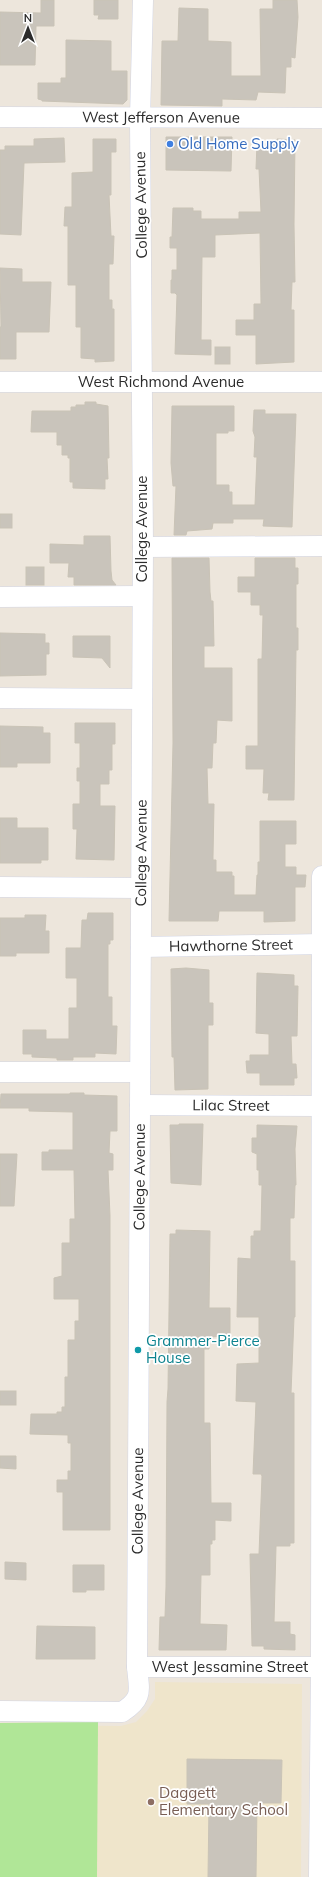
<svg xmlns="http://www.w3.org/2000/svg" width="322" height="1877" font-family="Mulish,sans-serif">
	<rect width="100%" height="100%" fill="#ede6dc"/>
	<!-- education -->
	<polygon fill="#efe5cb" points="155,1682 302,1684 301,1877 0,1877 0,1725 121,1726 136,1722 147,1711 155,1699"/>
	<!-- green -->
	<polygon fill="#b0e697" points="98,1722 97,1877 0,1877 0,1723"/>
	<!-- building -->
	<g fill="#c9c4bb" stroke="#c9c3b6">
		<polygon points="41,0 54,0 54,26 36,26 35,65 0,65 0,12 41,13"/>
		<polygon points="94,0 118,0 118,19 98,19 99,15 94,15"/>
		<polygon points="273,0 297,0 298,17 295,58 291,57 291,67 286,67 285,93 258,92 256,100 222,99 222,106 161,105 162,41 178,41 179,8 208,9 208,41 231,42 231,76 261,76 260,9 273,9"/>
		<polygon points="66,40 111,41 111,71 127,71 127,100 123,104 42,101 42,100 38,99 38,83 61,83 61,78 66,78"/>
		<polygon points="166,137 232,137 231,171 166,170"/>
		<polygon points="64,138 65,162 24,163 21,235 0,234 0,150 5,150 5,146 34,146 34,139"/>
		<polygon points="93,139 116,139 116,152 111,152 111,195 109,195 111,236 114,236 113,264 109,264 109,300 112,300 112,309 114,309 114,361 95,362 95,359 81,358 81,327 76,327 76,285 68,285 68,226 64,226 65,207 72,207 72,173 93,172"/>
		<polygon points="277,139 295,140 294,224 295,282 292,282 291,310 294,310 294,362 256,364 256,335 236,335 236,320 254,320 254,304 261,304 260,233 215,235 215,257 202,257 201,340 211,340 211,355 175,354 177,295 175,293 171,293 171,280 172,280 172,270 177,270 177,248 170,248 170,237 172,237 173,208 193,208 193,211 201,211 201,219 239,219 239,212 261,212 259,169 256,169 257,144 268,144 268,141 277,141"/>
		<polygon points="0,268 22,269 22,282 51,282 49,332 16,332 16,359 0,359 0,327 1,327"/>
		<rect x="215" y="347" width="15" height="17"/>
		<polygon points="85,402 96,402 96,404 108,406 109,458 107,458 108,479 105,479 105,489 73,488 73,482 70,482 70,458 68,458 68,455 62,455 62,445 57,445 57,432 31,432 32,411 71,411 71,407 76,407 76,405 85,405"/>
		<polygon points="172,406 234,406 234,431 228,431 228,433 216,433 216,485 229,485 229,492 232,492 232,505 255,505 257,457 254,457 255,437 253,431 254,410 265,410 265,414 296,414 292,527 263,526 264,519 233,519 233,523 213,523 212,529 187,531 186,535 174,535 176,486 173,486 171,463"/>
		<rect x="0" y="514" width="12" height="14"/>
		<polygon points="84,536 110,536 111,571 112,580 116,585 74,585 74,577 68,577 69,563 50,563 50,544 84,545"/>
		<polygon points="172,558 209,558 210,592 211,601 213,601 214,646 204,646 204,668 232,668 232,721 217,720 216,743 213,743 212,768 207,768 208,804 214,804 213,856 213,860 216,860 216,872 232,872 232,876 234,876 234,895 256,895 257,875 258,875 258,862 260,862 260,821 296,821 296,844 285,844 285,867 296,867 296,875 306,875 305,887 295,887 295,921 264,922 264,911 219,911 218,921 169,921 173,743"/>
		<polygon points="255,558 295,558 295,568 298,568 298,584 296,584 296,628 298,628 298,650 296,650 294,800 268,800 269,793 263,793 264,769 246,769 246,746 258,746 258,659 262,659 263,615 260,615 260,605 251,605 251,592 238,592 238,577 255,577"/>
		<rect x="26" y="567" width="18" height="18"/>
		<polygon points="0,633 45,634 45,643 49,643 49,654 46,654 46,675 0,676"/>
		<polygon points="73,636 110,636 110,668 102,658 73,657"/>
		<polygon points="75,723 115,723 115,744 112,744 112,770 109,770 109,784 100,784 100,806 115,806 114,860 76,859 77,829 73,829 73,804 80,804 80,781 77,781 77,768 80,768 80,743 75,743"/>
		<polygon points="0,726 43,727 43,733 50,733 50,763 17,763 17,767 0,767"/>
		<polygon points="0,818 17,818 17,828 48,828 48,860 41,860 41,863 0,863"/>
		<polygon points="88,913 113,913 113,940 110,940 110,944 108,944 108,997 112,997 112,1026 117,1026 116,1054 95,1053 95,1057 73,1057 73,1060 57,1060 57,1058 32,1057 32,1054 23,1054 23,1030 46,1030 46,1039 69,1039 69,1008 77,1008 77,978 66,978 66,948 81,948 82,920 87,920"/>
		<polygon points="25,915 46,915 45,931 49,931 49,953 16,953 16,956 0,956 0,918 25,918"/>
		<polygon points="186,968 209,970 209,1003 213,1003 213,1025 208,1025 208,1089 175,1090 174,1057 172,1057 171,969"/>
		<polygon points="257,973 294,975 294,986 298,986 297,1036 291,1036 292,1064 296,1064 297,1078 294,1078 294,1085 260,1085 260,1073 247,1073 246,1061 250,1061 250,1055 269,1055 269,1034 256,1033"/>
		<polygon points="70,1093 84,1093 84,1095 117,1096 117,1131 110,1131 109,1153 113,1154 113,1170 108,1170 110,1216 110,1530 63,1530 63,1492 57,1492 57,1480 68,1480 68,1471 71,1471 71,1443 68,1443 68,1435 30,1434 31,1414 57,1414 57,1412 62,1412 62,1407 65,1407 65,1377 68,1377 68,1340 75,1340 75,1321 79,1321 79,1299 54,1299 54,1278 62,1276 62,1243 70,1243 70,1219 75,1219 74,1170 42,1170 42,1152 49,1152 49,1150 73,1150 73,1112 29,1111 29,1108 0,1108 1,1094 70,1094"/>
		<polygon points="179,1124 203,1124 201,1185 171,1183 170,1125 179,1125"/>
		<polygon points="257,1125 297,1126 295,1149 296,1185 295,1185 294,1218 290,1218 290,1261 295,1261 295,1317 294,1317 291,1393 294,1393 294,1543 290,1543 290,1546 276,1546 274,1622 290,1622 290,1634 295,1635 295,1650 264,1649 264,1646 252,1646 250,1554 259,1554 262,1476 261,1474 253,1474 256,1402 236,1401 237,1364 259,1363 259,1317 237,1317 238,1258 251,1259 251,1236 254,1236 254,1231 261,1231 262,1185 259,1185 259,1170 257,1170 257,1154 252,1152 252,1138 257,1138"/>
		<polygon points="0,1154 17,1154 14,1206 0,1206"/>
		<polygon points="176,1230 210,1231 209,1308 230,1308 230,1336 209,1337 209,1349 204,1349 204,1423 210,1423 211,1503 231,1503 231,1521 215,1520 215,1540 212,1540 212,1544 210,1544 210,1575 201,1575 200,1624 227,1625 226,1650 159,1650 160,1617 165,1617 166,1587 167,1402 168,1389 170,1234 176,1234"/>
		<rect x="0" y="1391" width="16" height="14"/>
		<polygon points="0,1456 16,1456 16,1469 0,1468"/>
		<polygon points="5,1562 26,1563 26,1580 5,1579"/>
		<polygon points="73,1565 104,1565 104,1590 86,1590 86,1592 73,1592"/>
		<polygon points="37,1626 95,1627 95,1659 36,1659"/>
		<polygon points="187,1759 282,1760 281,1803 257,1803 256,1877 208,1877 209,1804 187,1804"/>
	</g>
	<g fill="none" stroke-linecap="round" stroke-linejoin="round">
		<defs>
			<g id="minor">
				<path id="s1" d="M0 117 322 118"/>
				<path id="s2" d="M0 382H322"/>
				<polyline points="143,547 322,546"/>
				<polyline points="0,597 142,596"/>
				<polyline points="0,698 142,699"/>
				<polyline points="0,887 141,888"/>
				<path id="s3" d="M141 947 322 944"/>
				<polyline points="0,1072 140,1072"/>
				<path id="s4" d="M140 1105 322 1106"/>
				<path id="s5" d="M137 1667H322"/>
				<path id="s6" d="M0 1711 122 1712C144 1698 139 1690 137 1667L143 547 140 118 143 0"/>
				<polyline points="319,1877 321,1667 322,876"/>
			</g>
		</defs>
		<!-- minor casing -->
		<use href="#minor" stroke="#d2d5e4" stroke-width="21"/>
		<!-- minor -->
		<use href="#minor" stroke="#fff" stroke-width="20"/>
	</g>
	<!-- markers -->
	<circle fill="#3f7fe0" stroke="#fff" stroke-width="1.5" cx="170" cy="144" r="4"/>
	<circle fill="#0f9aa8" stroke="#fff" stroke-width="1.5" cx="138" cy="1350" r="4"/>
	<circle fill="#8d6e63" stroke="#fff" stroke-width="1.5" cx="151" cy="1802" r="4"/>
	<g text-anchor="middle" stroke-width="3.5" stroke-linejoin="round" paint-order="stroke">
		<!-- street labels -->
		<g font-size="15" fill="#2b2b2b" stroke="#fff">
			<text dy="5" stroke="none"><textPath href="#s1" startOffset="161">West Jefferson Avenue</textPath></text>
			<text transform="translate(141 205) rotate(-91)" y="5">College Avenue</text>
			<text dy="5" stroke="none"><textPath href="#s2" startOffset="161">West Richmond Avenue</textPath></text>
			<text transform="translate(142 529) rotate(-90)" y="5">College Avenue</text>
			<text dy="5" stroke="none"><textPath href="#s6" startOffset="988">College Avenue</textPath></text>
			<text dy="5" stroke="none"><textPath href="#s3" startOffset="90">Hawthorne Street</textPath></text>
			<text dy="5" stroke="none"><textPath href="#s4" startOffset="91">Lilac Street</textPath></text>
			<text dy="5" stroke="none"><textPath href="#s6" startOffset="664">College Avenue</textPath></text>
			<text dy="5" stroke="none"><textPath href="#s6" startOffset="340">College Avenue</textPath></text>
			<text dy="5" stroke="none"><textPath href="#s5" startOffset="93">West Jessamine Street</textPath></text>
		</g>
		<!-- shop labels -->
		<g font-size="15" fill="#366cbe" stroke="#fff" text-anchor="start">
			<text x="178" y="149">Old Home Supply</text>
		</g>
		<!-- culture labels -->
		<g font-size="15" fill="#0d838f" stroke="#fff" text-anchor="start">
			<text x="146" y="1346">Grammer-Pierce<tspan x="146" dy="17">House</tspan></text>
		</g>
		<!-- education labels -->
		<g font-size="15" fill="#785e54" stroke="#fff" text-anchor="start">
			<text x="159" y="1798">Daggett<tspan x="159" dy="17">Elementary School</tspan></text>
		</g>
	</g>
	<!-- north arrow -->
	<g transform="translate(28 28)" stroke="#ffffff" stroke-width="3" paint-order="stroke">
	<path d="M0-3L7 15L0 10L-7 15Z" fill="#2b2b2b"/>
	<text y="-6" font-size="11" font-weight="bold" text-anchor="middle" fill="#2b2b2b">N</text>
	</g>
</svg>
